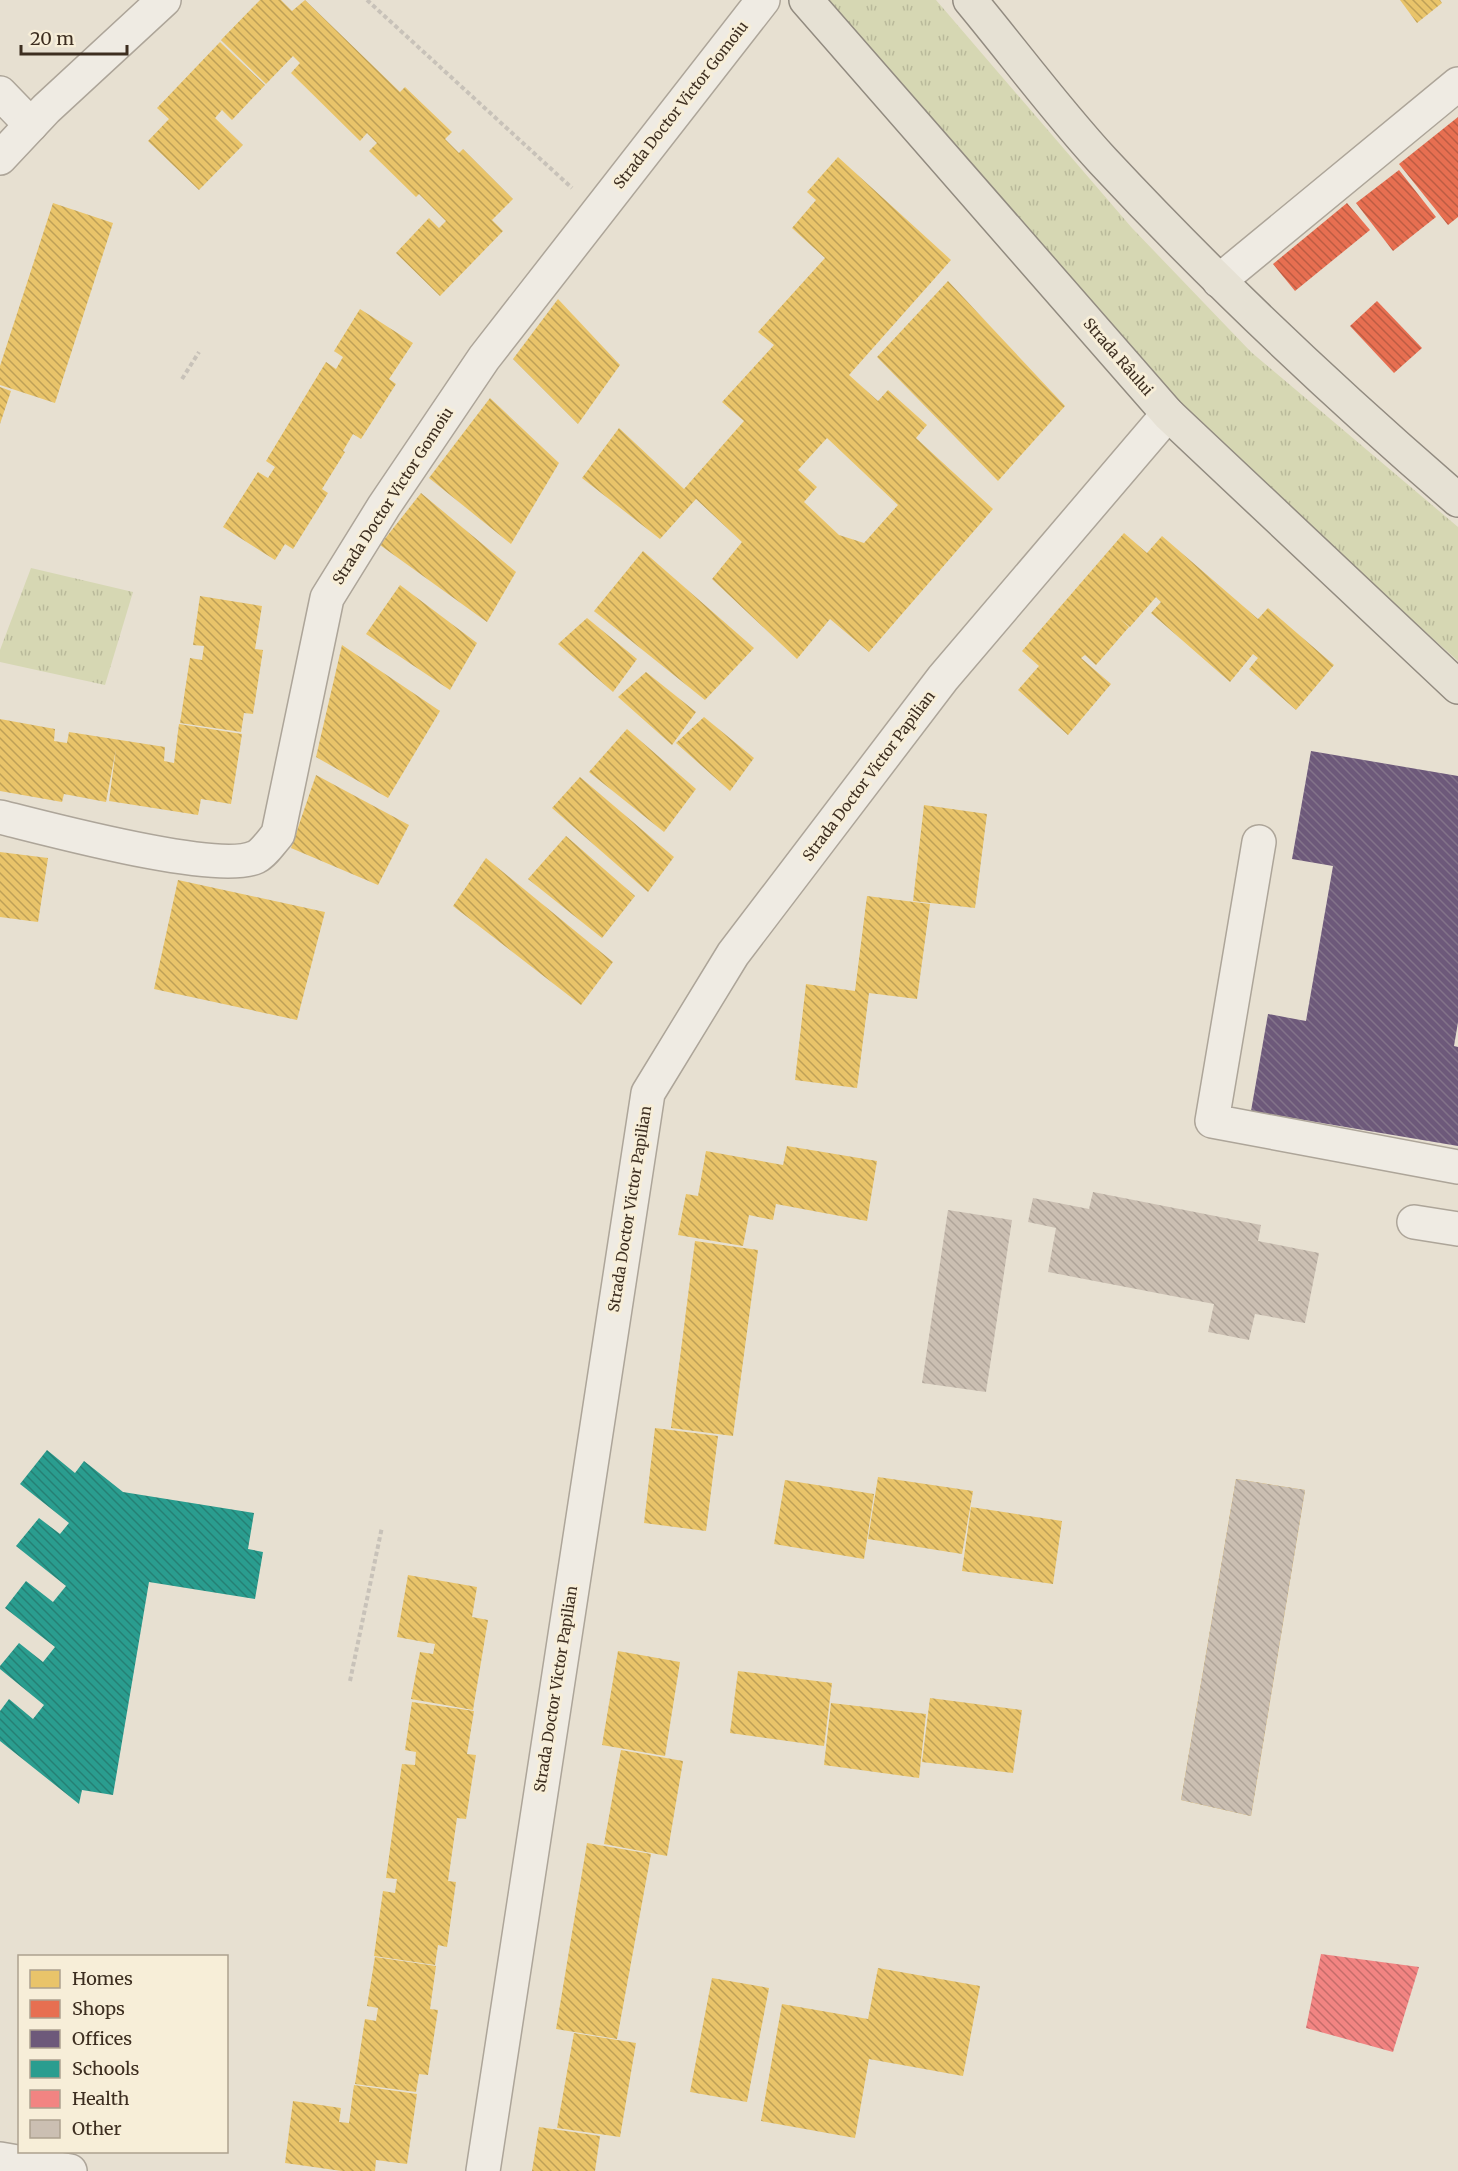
<svg xmlns="http://www.w3.org/2000/svg" width="1458" height="2171" font-family="Merriweather,serif">
	<defs>
		<pattern id="grass-tufts" width="24" height="20" patternUnits="userSpaceOnUse" patternTransform="scale(1.5)"><rect width="24" height="20" fill="#d6d7b3"/><path d="M3 7l-1-3M5 7V3M7 7l1-3M15 17l-1-3M17 17v-4M19 17l1-3" fill="none" stroke="#b9b99a"/></pattern>
		<pattern id="homes-back-hatch" width="6" height="6" patternUnits="userSpaceOnUse" patternTransform="scale(1.5)"><rect width="6" height="6" fill="#e9c46a"/><path d="M-1 5l2 2M0 0l6 6M5-1l2 2" fill="none" stroke="#bea057"/></pattern>
		<pattern id="shops-back-hatch" width="6" height="6" patternUnits="userSpaceOnUse" patternTransform="scale(1.5)"><rect width="6" height="6" fill="#e76f51"/><path d="M-1 5l2 2M0 0l6 6M5-1l2 2" fill="none" stroke="#bc5c43"/></pattern>
		<pattern id="offices-back-hatch" width="6" height="6" patternUnits="userSpaceOnUse" patternTransform="scale(1.5)"><rect width="6" height="6" fill="#6d597a"/><path d="M-1 5l2 2M0 0l6 6M5-1l2 2" fill="none" stroke="#83738a"/></pattern>
		<pattern id="schools-back-hatch" width="6" height="6" patternUnits="userSpaceOnUse" patternTransform="scale(1.5)"><rect width="6" height="6" fill="#2a9d8f"/><path d="M-1 5l2 2M0 0l6 6M5-1l2 2" fill="none" stroke="#258074"/></pattern>
		<pattern id="health-back-hatch" width="6" height="6" patternUnits="userSpaceOnUse" patternTransform="scale(1.5)"><rect width="6" height="6" fill="#f28482"/><path d="M-1 5l2 2M0 0l6 6M5-1l2 2" fill="none" stroke="#c56c6a"/></pattern>
		<pattern id="building-back-hatch" width="6" height="6" patternUnits="userSpaceOnUse" patternTransform="scale(1.5)"><rect width="6" height="6" fill="#cbbfb2"/><path d="M-1 5l2 2M0 0l6 6M5-1l2 2" fill="none" stroke="#afa499"/></pattern>
	</defs>
	<rect width="100%" height="100%" fill="#e7e0d1"/>
	<!-- grass -->
	<g fill="url(#grass-tufts)">
		<polygon points="827,0 936,0 1132,228 1251,352 1458,527 1458,661 1345,560 1175,399"/>
		<polygon points="31,568 133,592 105,685 0,662 0,650"/>
	</g>
	<!-- homes -->
	<g fill="url(#homes-back-hatch)" fill-rule="evenodd">
		<polygon points="260,0 281,0 292,11 305,0 400,92 405,87 452,132 445,139 459,153 463,149 513,199 492,220 503,231 440,296 396,253 429,218 439,228 446,221 419,194 416,197 369,151 377,143 367,133 360,141 291,73 300,63 293,56 266,84 221,40"/>
		<polygon points="1400,0 1440,0 1442,3 1417,23"/>
		<polygon points="220,42 265,85 232,120 222,110 215,118 243,145 199,190 148,141 169,119 157,108"/>
		<path d="M838 157 951 260 849 375 878 401 888 390 927 425 916 438 993 509 869 652 830 619 797 659 712 579 742 542 696 499 660 539 582 478 619 428 684 489 744 421 722 402 774 345 758 332 825 258 792 228 816 200 807 192ZM827 438 898 505 864 543 839 535 804 502 817 487 798 470Z"/>
		<polygon points="53,203 113,223 55,403 0,385 0,366"/>
		<polygon points="948,281 1065,406 998,481 877,357"/>
		<polygon points="558,299 620,365 578,424 513,359"/>
		<polygon points="360,309 413,343 389,379 396,384 361,439 353,434 343,451 345,452 322,489 328,493 293,549 285,544 275,560 223,527 258,472 268,478 275,467 266,461 326,362 336,369 343,357 334,351"/>
		<polygon points="0,387 11,391 0,424"/>
		<polygon points="490,398 559,463 511,544 429,478"/>
		<polygon points="421,493 516,572 487,622 380,545"/>
		<polygon points="1124,533 1147,553 1162,536 1258,619 1268,608 1334,665 1296,710 1249,669 1258,658 1253,654 1230,682 1151,613 1161,602 1156,597 1130,627 1119,618 1129,627 1096,665 1085,655 1081,658 1111,684 1068,735 1018,690 1039,666 1022,651"/>
		<polygon points="643,551 754,648 705,700 594,611"/>
		<polygon points="400,585 477,643 450,690 366,634"/>
		<polygon points="200,596 262,606 255,649 263,650 253,714 244,713 241,732 180,723 190,658 202,660 204,646 193,645"/>
		<polygon points="587,618 637,659 613,692 558,644"/>
		<polygon points="342,645 440,711 388,798 316,757"/>
		<polygon points="646,672 696,712 672,745 618,697"/>
		<polygon points="704,717 754,758 730,791 676,743"/>
		<polygon points="0,719 55,729 54,741 67,743 69,732 165,747 164,761 174,763 179,724 242,734 231,804 201,799 198,815 109,801 116,749 106,802 64,794 62,802 0,791"/>
		<polygon points="627,729 696,789 664,832 589,772"/>
		<polygon points="316,775 409,825 378,885 291,848"/>
		<polygon points="580,777 674,857 648,892 552,808"/>
		<polygon points="924,805 987,814 975,908 913,901"/>
		<polygon points="566,836 635,896 602,938 528,879"/>
		<polygon points="0,852 48,858 38,922 0,917"/>
		<polygon points="486,858 613,962 581,1005 453,906"/>
		<polygon points="178,880 325,912 297,1020 154,989"/>
		<polygon points="867,896 930,904 917,999 869,993 857,1088 795,1080 806,984 855,991"/>
		<polygon points="787,1146 877,1161 867,1221 776,1204 773,1220 749,1215 743,1246 678,1235 686,1194 698,1196 706,1151 783,1165"/>
		<polygon points="695,1241 758,1250 733,1436 671,1428"/>
		<polygon points="655,1428 718,1436 706,1531 644,1523"/>
		<polygon points="878,1477 973,1491 962,1554 868,1539"/>
		<polygon points="1236,1479 1305,1490 1251,1816 1181,1800"/>
		<polygon points="785,1480 874,1494 864,1559 774,1544"/>
		<polygon points="971,1507 1062,1521 1053,1584 962,1571"/>
		<polygon points="408,1575 477,1587 472,1617 488,1620 473,1710 411,1699 420,1652 433,1654 435,1644 397,1637"/>
		<polygon points="618,1651 680,1662 665,1756 602,1745"/>
		<polygon points="738,1671 832,1683 824,1746 730,1733"/>
		<polygon points="930,1698 1022,1710 1013,1773 922,1762"/>
		<polygon points="412,1702 474,1711 467,1754 476,1755 466,1819 457,1818 448,1881 456,1882 447,1947 438,1945 435,1965 374,1956 383,1891 395,1893 397,1879 386,1878 402,1764 415,1765 416,1752 405,1750"/>
		<polygon points="831,1703 926,1714 919,1778 824,1765"/>
		<polygon points="621,1750 683,1761 667,1856 604,1844"/>
		<polygon points="587,1843 651,1854 617,2039 556,2029"/>
		<polygon points="375,1957 436,1966 430,2009 438,2010 428,2075 419,2074 416,2092 355,2084 365,2019 376,2021 378,2008 367,2006"/>
		<polygon points="878,1968 980,1986 963,2076 869,2059 855,2138 761,2121 782,2004 868,2019"/>
		<polygon points="712,1978 769,1988 747,2102 690,2092"/>
		<polygon points="574,2033 636,2043 620,2137 557,2128"/>
		<polygon points="354,2085 417,2094 407,2164 376,2160 375,2171 342,2171 285,2163 293,2101 341,2108 339,2122 349,2123"/>
		<polygon points="539,2127 600,2136 595,2171 532,2171"/>
	</g>
	<!-- shops -->
	<g fill="url(#shops-back-hatch)">
		<polygon points="1458,117 1458,217 1448,225 1399,164"/>
		<polygon points="1399,170 1436,217 1393,251 1356,203"/>
		<polygon points="1347,203 1370,230 1295,291 1273,264"/>
		<polygon points="1377,301 1422,348 1394,373 1350,326"/>
	</g>
	<!-- offices -->
	<polygon fill="url(#offices-back-hatch)" points="1311,751 1458,776 1458,1022 1454,1046 1458,1047 1458,1146 1251,1111 1268,1014 1306,1021 1333,866 1292,859"/>
	<!-- schools -->
	<polygon fill="url(#schools-back-hatch)" points="47,1450 75,1473 84,1461 123,1492 254,1513 248,1549 263,1552 255,1599 149,1582 113,1795 82,1790 79,1804 0,1741 0,1711 9,1699 33,1719 44,1705 0,1669 0,1666 19,1643 43,1662 55,1647 5,1608 26,1581 53,1602 66,1586 16,1546 39,1518 60,1534 69,1523 20,1484"/>
	<!-- health -->
	<polygon fill="url(#health-back-hatch)" points="1321,1954 1419,1967 1393,2052 1306,2028"/>
	<!-- building -->
	<g fill="url(#building-back-hatch)">
		<polygon points="1093,1192 1261,1225 1258,1241 1319,1253 1305,1323 1255,1314 1249,1340 1208,1332 1214,1304 1048,1272 1056,1228 1028,1222 1033,1198 1089,1209"/>
		<polygon points="948,1210 1012,1220 986,1392 922,1383"/>
		<polygon points="1236,1479 1305,1490 1251,1816 1181,1800"/>
	</g>
	<g fill="none" stroke-linecap="round" stroke-linejoin="round">
		<defs>
			<g id="minor">
				<polyline points="0,93 31,125"/>
				<polyline points="0,158 46,109 164,0"/>
				<polyline points="1219,281 1458,84"/>
				<path d="M0 817C49 829 217 875 256 857 264 853 272 841 278 834L327 598 384 506 484 358 763 0"/>
				<polyline points="1259,842 1212,1121 1458,1167"/>
				<polyline points="1414,1222 1458,1229"/>
				<polyline points="0,2159 70,2171"/>
				<polyline points="483,2171 648,1093 733,954 943,678 1168,414"/>
			</g>
			<g id="major">
				<polyline points="806,0 1168,414 1458,687"/>
				<path d="M970 0C1014 53 1056 110 1103 161 1215 281 1334 393 1458 500"/>
			</g>
		</defs>
		<!-- minor casing -->
		<use href="#minor" stroke="#ada599" stroke-width="36"/>
		<!-- major casing -->
		<use href="#major" stroke="#928b80" stroke-width="36"/>
		<!-- path -->
		<g stroke="#c8c2b9" stroke-width="4" stroke-dasharray="4.5 3" stroke-linecap="butt">
			<polyline points="367,0 572,188"/>
			<polyline points="182,379 199,352"/>
			<polyline points="350,1681 382,1527"/>
		</g>
		<!-- minor -->
		<use href="#minor" stroke="#efebe3" stroke-width="33"/>
		<!-- major -->
		<use href="#major" stroke="#e6e1d4" stroke-width="33"/>
	</g>
	<g text-anchor="middle" stroke-width="6" stroke-linejoin="round" paint-order="stroke">
		<!-- street labels -->
		<g font-size="15" fill="#3d2e20" stroke="#f7eed8">
			<text transform="translate(681 105) rotate(-52)" y="5">Strada Doctor Victor Gomoiu</text>
			<text transform="translate(1118 357) rotate(49)" y="5">Strada Râului</text>
			<text transform="translate(393 496) rotate(-57)" y="5">Strada Doctor Victor Gomoiu</text>
			<text transform="translate(869 776) rotate(-53)" y="5">Strada Doctor Victor Papilian</text>
			<text transform="translate(630 1209) rotate(-81)" y="5">Strada Doctor Victor Papilian</text>
			<text transform="translate(556 1689) rotate(-81)" y="5">Strada Doctor Victor Papilian</text>
		</g>
	</g>
	<!-- legend -->
	<rect x="18" y="1955" width="210" height="198" fill="#f7eed8" stroke="#ada18e" stroke-width="1.5"/>
	<rect x="30" y="1970" width="30" height="18" fill="#e9c46a" stroke="#ada18e" stroke-width="1.5"/>
	<text x="72" y="1985" font-size="18" fill="#3d2e20">Homes</text>
	<rect x="30" y="2000" width="30" height="18" fill="#e76f51" stroke="#ada18e" stroke-width="1.5"/>
	<text x="72" y="2015" font-size="18" fill="#3d2e20">Shops</text>
	<rect x="30" y="2030" width="30" height="18" fill="#6d597a" stroke="#ada18e" stroke-width="1.5"/>
	<text x="72" y="2045" font-size="18" fill="#3d2e20">Offices</text>
	<rect x="30" y="2060" width="30" height="18" fill="#2a9d8f" stroke="#ada18e" stroke-width="1.5"/>
	<text x="72" y="2075" font-size="18" fill="#3d2e20">Schools</text>
	<rect x="30" y="2090" width="30" height="18" fill="#f28482" stroke="#ada18e" stroke-width="1.5"/>
	<text x="72" y="2105" font-size="18" fill="#3d2e20">Health</text>
	<rect x="30" y="2120" width="30" height="18" fill="#cbbfb2" stroke="#ada18e" stroke-width="1.5"/>
	<text x="72" y="2135" font-size="18" fill="#3d2e20">Other</text>
	<!-- scale -->
	<path d="M21 45v9h106v-9" fill="none" stroke="#3d2e20" stroke-width="3"/>
	<text x="30" y="45" font-size="18" fill="#3d2e20" stroke="#f7eed8" stroke-width="4.5" paint-order="stroke">20 m</text>
</svg>
